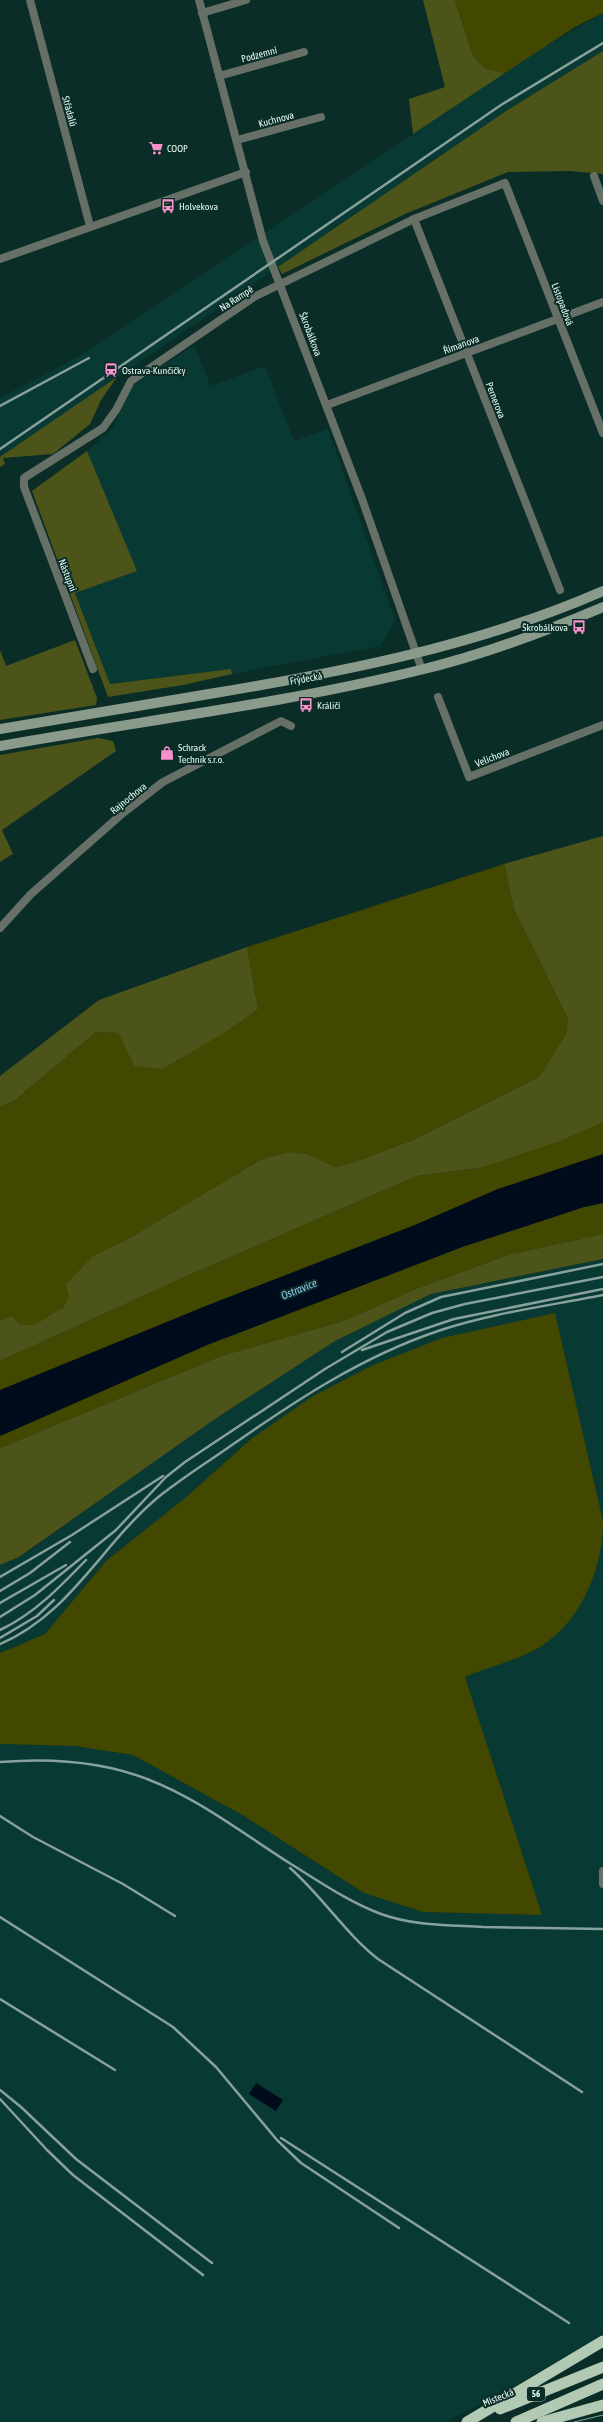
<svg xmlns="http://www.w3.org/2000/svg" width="603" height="2422" font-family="'Asap Condensed',sans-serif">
	<rect width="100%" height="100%" fill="#0a2d27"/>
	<!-- built -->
	<g fill="#083932">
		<polygon points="603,13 603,51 506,111 0,458 0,398 90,350 541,49"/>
		<polygon points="194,345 211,386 265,366 294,441 328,429 395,620 381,646 232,674 231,669 110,684 75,593 136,571 87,451 112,429 131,387"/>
		<polygon points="603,1259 603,2334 501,2394 445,2422 0,2422 0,1744 74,1746 133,1755 244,1816 364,1893 423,1912 542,1915 251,1439 185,1498 106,1561 45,1634 0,1653 0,1565 20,1557 215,1419 335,1341 431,1294"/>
	</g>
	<!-- green -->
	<g fill="#424800">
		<polygon points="455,0 603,0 603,13 575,27 505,73 486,69 473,56"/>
		<polygon points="504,864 514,909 568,1019 566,1034 539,1077 413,1140 352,1163 335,1167 308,1154 290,1152 262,1159 126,1240 94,1255 65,1307 34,1325 21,1325 11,1315 0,1321 0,1107 14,1101 96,1032 118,1033 134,1066 258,1009 247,947"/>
		<polygon points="603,1121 603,1155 498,1189 415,1225 206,1306 0,1392 0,1361 196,1272 417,1176 480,1168"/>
		<polygon points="603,1203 603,1234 508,1255 418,1288 343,1321 221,1356 0,1448 0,1436 207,1345 462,1247 584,1207"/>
		<path d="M555 1313 603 1521C603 1568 581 1622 540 1647 517 1661 489 1666 465 1677L542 1915 423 1912 364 1893 244 1816 133 1755 74 1746 0 1744V1653L45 1634 106 1561 185 1498 251 1439 313 1396 371 1366 442 1338Z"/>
	</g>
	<!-- forest -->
	<g fill="#4d541a">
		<polygon points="423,0 455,0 473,56 486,69 505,73 413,134 409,99 445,87"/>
		<polygon points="603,51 603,174 570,171 508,172 405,214 282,274 278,267 506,111"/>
		<polygon points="117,377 101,400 90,424 53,454 3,458 5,464 0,467 0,457"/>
		<polygon points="87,451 137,571 75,593 110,684 231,669 232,674 183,685 108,697 32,491"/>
		<polygon points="75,640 97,698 96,705 0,720 0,650 6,666"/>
		<polygon points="98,738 113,741 116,751 2,830 13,854 0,862 0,755"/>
		<polygon points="603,836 603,1122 560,1141 480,1168 417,1176 196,1272 0,1361 0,1321 11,1315 21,1325 34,1325 64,1307 69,1297 66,1284 94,1255 126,1240 262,1159 290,1152 308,1154 335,1167 352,1163 413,1140 539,1077 566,1034 568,1019 514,909 504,864"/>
		<polygon points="247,947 258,1009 224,1033 162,1069 134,1066 118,1033 96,1032 14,1101 0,1107 0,1076 99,1000"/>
		<polygon points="603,1234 603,1259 431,1294 335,1341 215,1419 19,1557 0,1565 0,1448 221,1356 343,1321 418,1288 508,1255"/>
	</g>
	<!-- water -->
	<g fill="#000c1b">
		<polygon points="603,1154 603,1203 584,1207 462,1247 207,1345 0,1436 0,1390 206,1306 415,1225 498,1189"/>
		<polygon points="256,2083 283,2100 276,2111 249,2094"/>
	</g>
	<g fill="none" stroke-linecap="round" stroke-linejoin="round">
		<!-- minor -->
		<g stroke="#667067" stroke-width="8">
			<polyline points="30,0 90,226"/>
			<polyline points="199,0 263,241 362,499 422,670"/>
			<polyline points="202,13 246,0"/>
			<polyline points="219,76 304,52"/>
			<polyline points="237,140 321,117"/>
			<polyline points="594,176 603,201"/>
			<polyline points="414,219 560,590"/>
			<polyline points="0,259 246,172"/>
			<polyline points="327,405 603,302"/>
			<polyline points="93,669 24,487 24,478 103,428 116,410 131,381 254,297 414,219 505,183 603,433"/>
			<polyline points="438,697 469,777 603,725"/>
			<polyline points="0,928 31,894 123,813 163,782 281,721 291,726"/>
			<polyline points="603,1871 603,1884"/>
		</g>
		<!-- secondary -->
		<g stroke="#8a9a8b" stroke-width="10">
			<path d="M0 729C72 717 144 705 215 693 348 671 479 645 603 591"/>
			<path d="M0 746C140 721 282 704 420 670 483 655 544 632 603 607"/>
		</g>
		<!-- trunk -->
		<g stroke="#b2c9b4" stroke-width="11">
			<polyline points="500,2409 603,2367"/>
			<polyline points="467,2422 603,2341"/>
			<polyline points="516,2422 603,2384"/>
			<polyline points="542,2422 603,2405"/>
		</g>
		<!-- tram -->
		<polyline stroke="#88a19c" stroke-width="1" points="574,2422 603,2415"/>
		<!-- rail -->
		<g stroke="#88a19c" stroke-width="2.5">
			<polyline points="0,406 89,358"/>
			<polyline points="0,449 501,105 603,43"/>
			<polyline points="362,1350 454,1319 603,1289"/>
			<polyline points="342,1352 405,1313 441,1297 603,1264"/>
			<polyline points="0,1577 72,1535 163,1476"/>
			<polyline points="0,1591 30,1573 70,1542"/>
			<polyline points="0,1603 66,1565"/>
			<polyline points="0,1617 35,1595 116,1530 166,1477 185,1462 325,1369 387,1332 432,1313 465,1304 603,1277"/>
			<path d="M0 1630C34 1614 60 1587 86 1560"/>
			<polyline points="0,1638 37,1616 54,1600"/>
			<path d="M0 1644C69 1615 101 1546 156 1499 179 1480 205 1464 229 1447 295 1401 361 1357 438 1331 491 1313 548 1306 603 1295"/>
			<path d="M0 1762C49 1758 101 1761 147 1779 198 1798 245 1835 291 1864 320 1882 349 1902 381 1914 414 1926 449 1925 483 1927 523 1928 563 1928 603 1929"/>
			<polyline points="0,1816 33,1837 123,1884 175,1916"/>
			<path d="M290 1868C322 1896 345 1933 378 1959L582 2092"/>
			<polyline points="0,1917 173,2027 216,2067 277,2140 301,2163 399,2228"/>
			<polyline points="0,1999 115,2070"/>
			<polyline points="0,2090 21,2107 76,2159 212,2263"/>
			<polyline points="0,2099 47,2150 73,2175 203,2275"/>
			<polyline points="281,2138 569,2323"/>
		</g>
	</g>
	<!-- icons -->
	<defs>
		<symbol id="supermarket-bare" viewBox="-9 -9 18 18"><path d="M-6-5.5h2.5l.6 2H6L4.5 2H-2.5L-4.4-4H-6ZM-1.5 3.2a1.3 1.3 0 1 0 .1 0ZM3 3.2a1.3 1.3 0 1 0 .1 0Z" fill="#f890cb" stroke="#0a2d27" stroke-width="2.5" paint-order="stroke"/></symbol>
		<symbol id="bus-bare" viewBox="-9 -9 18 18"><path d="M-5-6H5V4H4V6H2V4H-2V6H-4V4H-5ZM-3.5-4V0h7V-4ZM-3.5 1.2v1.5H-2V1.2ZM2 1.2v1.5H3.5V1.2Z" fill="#f890cb" stroke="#0a2d27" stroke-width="2.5" paint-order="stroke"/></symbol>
		<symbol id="station-bare" viewBox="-9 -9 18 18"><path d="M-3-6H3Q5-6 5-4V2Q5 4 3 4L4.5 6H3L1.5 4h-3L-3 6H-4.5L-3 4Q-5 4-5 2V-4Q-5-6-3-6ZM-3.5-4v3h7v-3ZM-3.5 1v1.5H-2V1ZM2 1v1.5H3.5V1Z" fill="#f890cb" stroke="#0a2d27" stroke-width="2.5" paint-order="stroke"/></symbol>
		<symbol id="shop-bare" viewBox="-9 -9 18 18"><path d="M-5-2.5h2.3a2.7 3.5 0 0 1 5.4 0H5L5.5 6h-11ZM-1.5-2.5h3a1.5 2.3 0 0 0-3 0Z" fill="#f890cb" stroke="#0a2d27" stroke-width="2.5" paint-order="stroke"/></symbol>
	</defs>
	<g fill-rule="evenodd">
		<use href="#supermarket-bare" x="146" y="138" width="20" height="20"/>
		<use href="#bus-bare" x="158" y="196" width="20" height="20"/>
		<use href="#station-bare" x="101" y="360" width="20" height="20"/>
		<use href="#bus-bare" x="569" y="617" width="20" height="20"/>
		<use href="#bus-bare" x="296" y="695" width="20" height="20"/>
		<use href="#shop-bare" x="157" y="743" width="20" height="20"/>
	</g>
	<g text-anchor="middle" stroke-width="4" stroke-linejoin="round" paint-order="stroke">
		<!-- shield labels -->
		<rect fill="#0a2d27" stroke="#a3bbb6" stroke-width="1" x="527" y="2387" width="18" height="14" rx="3"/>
		<g font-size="9" font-weight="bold" fill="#e5f8f3">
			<text x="536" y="2397">56</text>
		</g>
		<!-- street labels -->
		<g font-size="10" fill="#e5f8f3" stroke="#0a2d27">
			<text transform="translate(259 54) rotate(-15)" y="4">Podzemní</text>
			<text transform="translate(70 111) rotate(75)" y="4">Střádalů</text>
			<text transform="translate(276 119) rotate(-15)" y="4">Kuchnova</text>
			<text transform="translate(236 298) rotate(-33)" y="4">Na Rampě</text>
			<text transform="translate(563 304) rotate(69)" y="4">Listopadová</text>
			<text transform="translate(311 334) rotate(69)" y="4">Škrobálkova</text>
			<text transform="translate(461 344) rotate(-20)" y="4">Římanova</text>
			<text transform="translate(496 400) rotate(69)" y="4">Pernerova</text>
			<text transform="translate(68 575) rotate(69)" y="4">Nástupní</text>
			<text transform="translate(306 678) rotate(-10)" y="4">Frýdecká</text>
			<text transform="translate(492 757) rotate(-21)" y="4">Velichova</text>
			<text transform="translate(128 798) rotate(-39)" y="4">Rajnochova</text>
			<text transform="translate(498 2397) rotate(-22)" y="4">Místecká</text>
		</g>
		<!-- poi labels -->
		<g font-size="10" fill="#e5f8f3" stroke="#0a2d27" text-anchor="start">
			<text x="167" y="152">COOP</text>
			<text x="179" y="210">Holvekova</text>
			<text x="122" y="374">Ostrava-Kunčičky</text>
			<text x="568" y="631" text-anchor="end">Škrobálkova</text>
			<text x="317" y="709">Králičí</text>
			<text x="178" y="751">Schrack<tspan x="178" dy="12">Technik s.r.o.</tspan></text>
		</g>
		<!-- water labels -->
		<g font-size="11" font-style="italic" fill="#98c6f1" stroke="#0a2d27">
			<text transform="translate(299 1289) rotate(-22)" y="4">Ostravice</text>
		</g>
	</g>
</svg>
